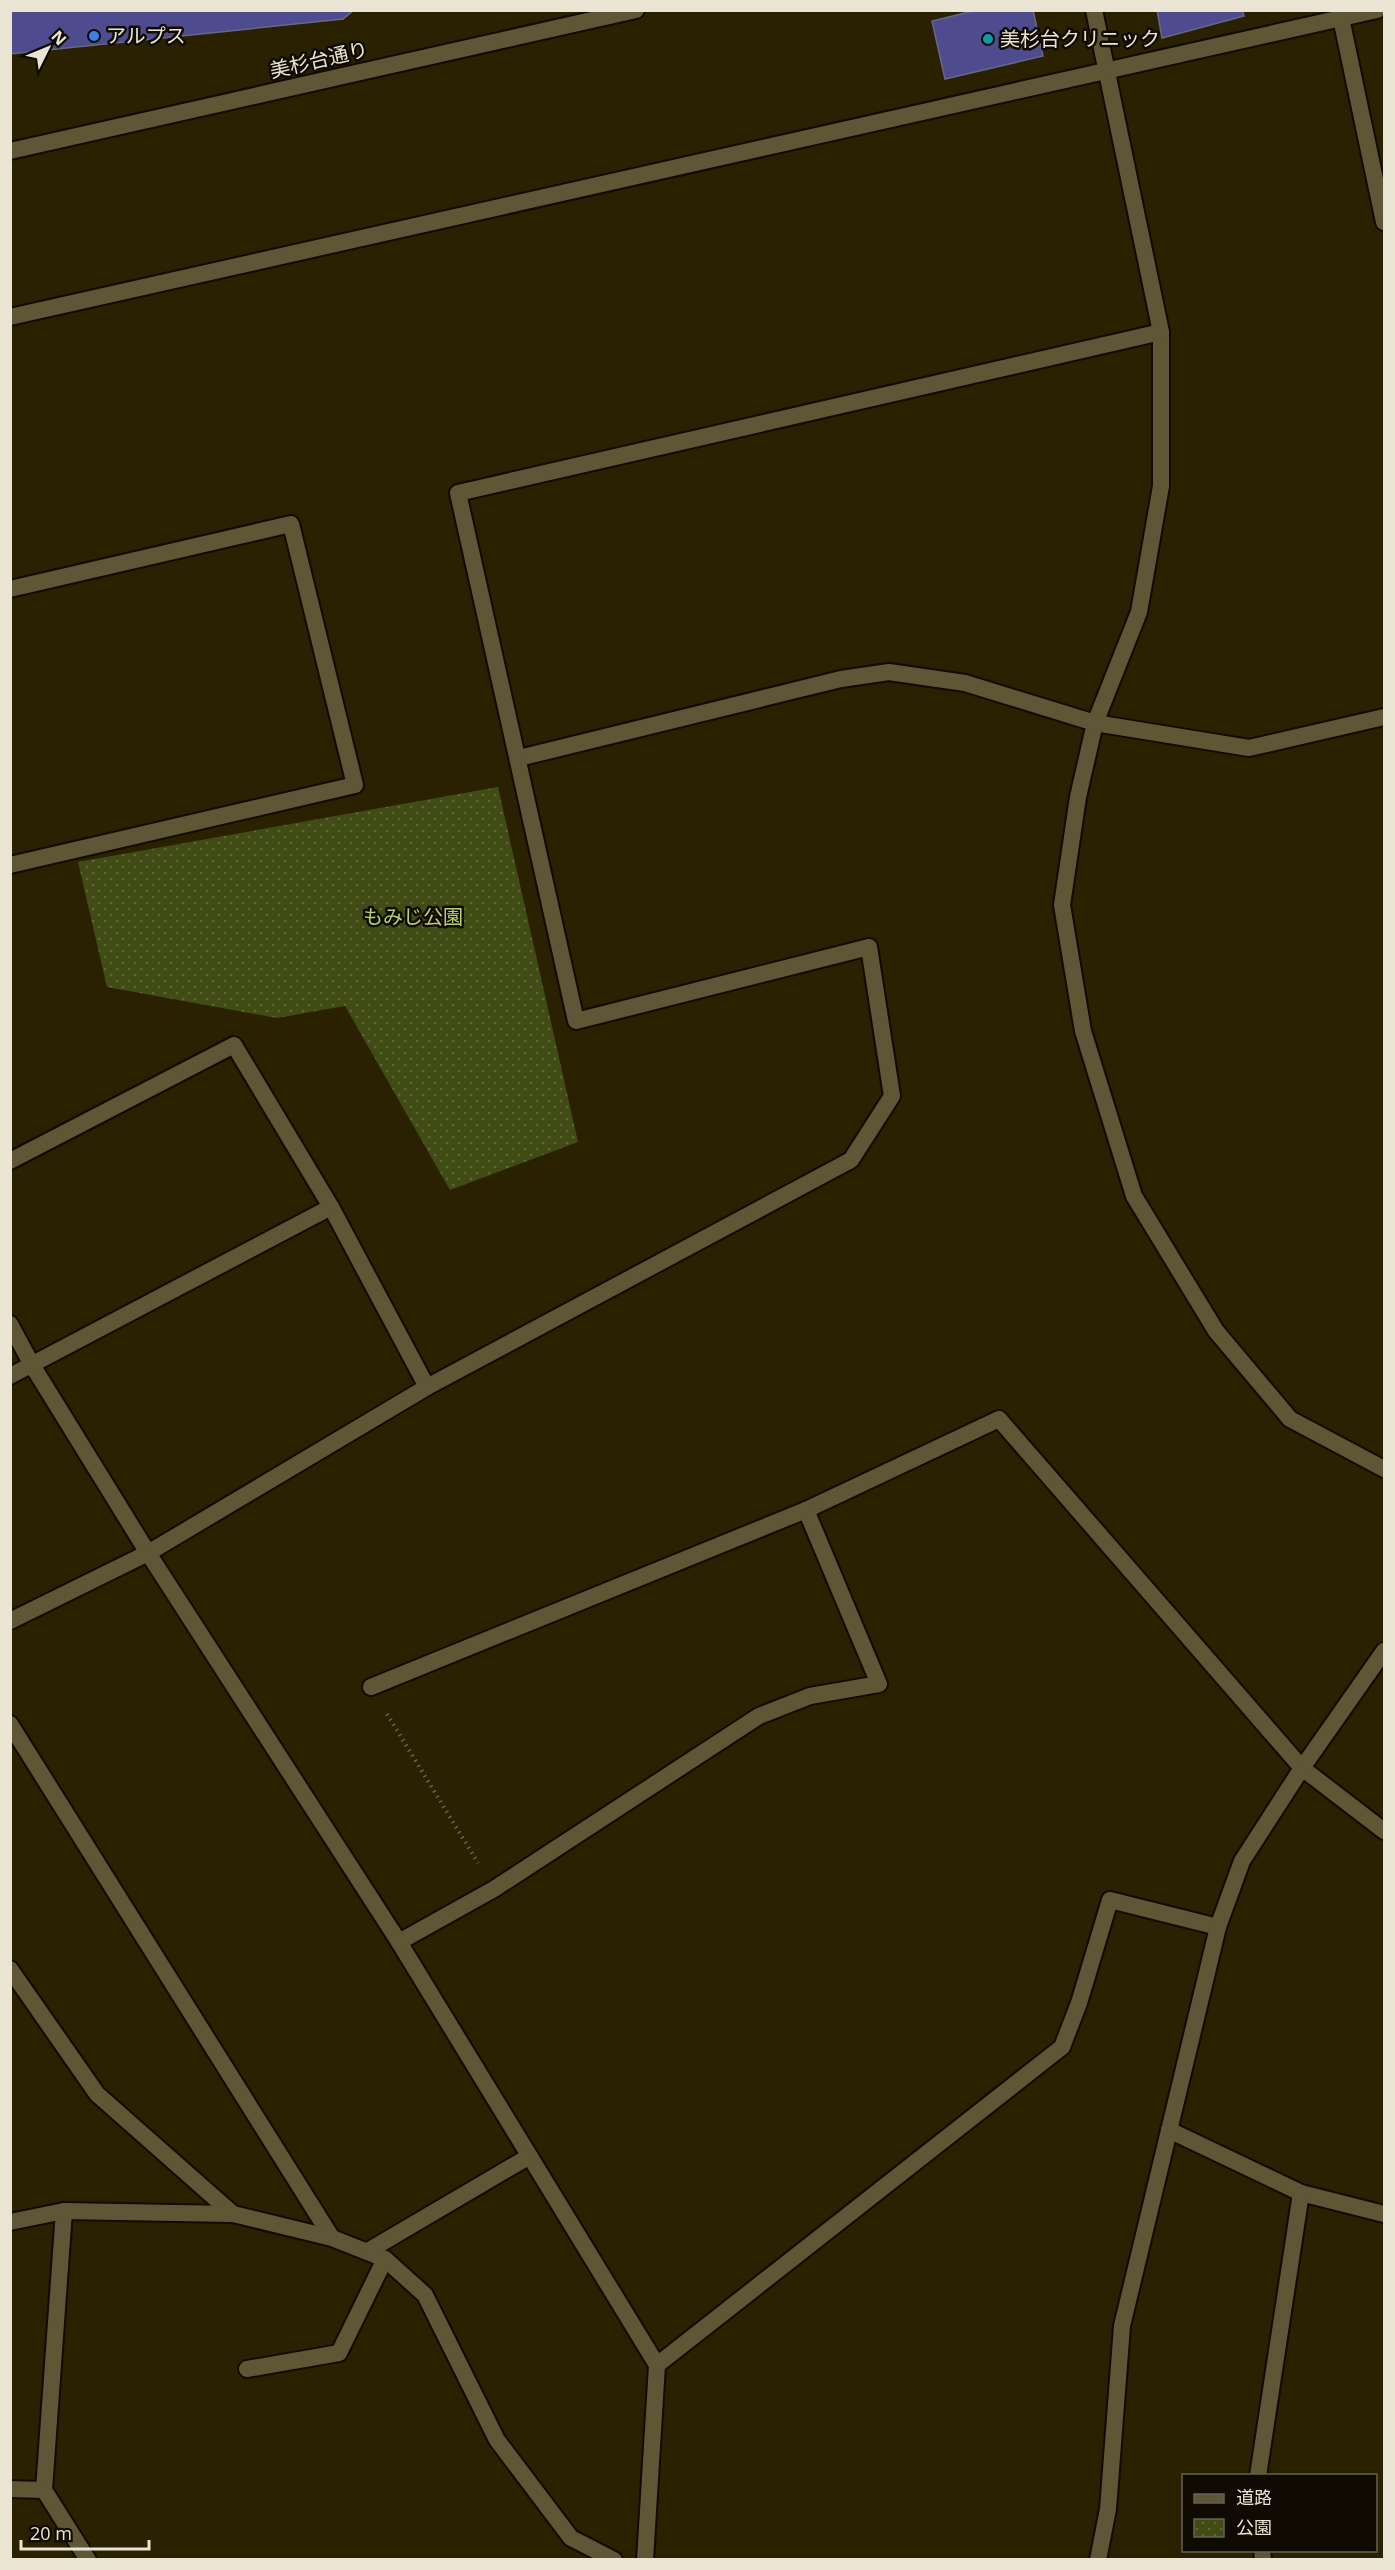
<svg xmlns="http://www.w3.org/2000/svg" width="1395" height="2570" font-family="'Open Sans','Noto Sans JP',sans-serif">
	<defs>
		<pattern id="park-dots" width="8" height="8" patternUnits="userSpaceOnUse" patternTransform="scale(1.5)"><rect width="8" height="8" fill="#414c15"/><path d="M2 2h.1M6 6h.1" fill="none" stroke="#5d6636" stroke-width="1.8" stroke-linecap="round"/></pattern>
	</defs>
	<rect width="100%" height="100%" fill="#2a2101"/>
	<!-- park -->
	<polygon fill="url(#park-dots)" points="498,787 578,1142 450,1190 345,1006 277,1018 107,987 78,862"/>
	<!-- building -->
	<g fill="#4e4b8e" stroke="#676888" stroke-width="1.5">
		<polygon points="10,10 354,10 343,19 10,54"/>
		<polygon points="977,10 1033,10 1043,56 945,79 932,21"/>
		<polygon points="1157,10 1242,10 1244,16 1162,38"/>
	</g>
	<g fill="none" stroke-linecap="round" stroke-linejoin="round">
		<defs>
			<g id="minor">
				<polyline points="1094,10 1161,332 1161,486 1139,612 1095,723 1078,797 1062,905 1083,1031 1134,1196 1216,1331 1290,1419 1384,1469"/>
				<polyline points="1341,18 1384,222"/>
				<polyline points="10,317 1377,10"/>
				<polyline points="10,589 291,524 355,785 10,865"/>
				<polyline points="519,758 841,679 889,672 965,683 1095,723 1249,748 1384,717"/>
				<polyline points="10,1161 234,1045 331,1207 427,1387"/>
				<polyline points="10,1324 32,1365 148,1553 399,1942 657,2365 645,2560"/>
				<polyline points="10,1376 331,1207"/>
				<polyline points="10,1621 148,1553 427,1387 851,1160 892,1096 869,947 576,1021 458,493 1161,332"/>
				<polyline points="371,1687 806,1510 999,1419 1302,1768 1384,1831"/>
				<polyline points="10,1724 332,2238"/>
				<polyline points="399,1942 494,1889 759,1716 810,1696 879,1684 806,1510"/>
				<polyline points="10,1969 97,2094 233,2214"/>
				<polyline points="1169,2130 1301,2193 1384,2214"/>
				<polyline points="64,2211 44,2490 88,2560"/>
				<polyline points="10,2222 64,2211 233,2214 332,2238 385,2259 425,2295 497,2440 571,2538 614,2560"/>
				<polyline points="368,2251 528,2157"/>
				<polyline points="657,2365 1062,2047 1079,2003 1110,1900 1218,1927"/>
				<polyline points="247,2369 339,2353 385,2259"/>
				<polyline points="1258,2476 1301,2193"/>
				<polyline points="10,2489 44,2490"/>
				<polyline points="1262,2550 1263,2560"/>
				<polyline points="1098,2560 1108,2509 1122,2326 1218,1927 1242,1861 1302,1768 1384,1651"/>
			</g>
			<polyline id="tertiary" points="10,151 636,10"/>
		</defs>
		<!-- minor casing -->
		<use href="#minor" stroke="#110b00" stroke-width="20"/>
		<!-- tertiary casing -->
		<use href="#tertiary" stroke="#110b00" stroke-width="20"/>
		<!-- path -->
		<polyline stroke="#6a6247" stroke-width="4" stroke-dasharray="1.5 4.5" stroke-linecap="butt" points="387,1714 478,1863"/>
		<!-- minor -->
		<use href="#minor" stroke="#5f5635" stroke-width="16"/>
		<!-- tertiary -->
		<use href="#tertiary" stroke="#5f5635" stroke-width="16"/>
	</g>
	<!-- markers -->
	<circle fill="#3f7fe0" stroke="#0f0b02" stroke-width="2" cx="94" cy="36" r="6"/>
	<circle fill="#0f9aa8" stroke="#0f0b02" stroke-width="2" cx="988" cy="39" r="6"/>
	<g text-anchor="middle" stroke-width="5" stroke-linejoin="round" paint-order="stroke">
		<!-- poi labels -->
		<g font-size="20" fill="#eae5d3" stroke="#0f0b02" text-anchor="start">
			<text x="106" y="43">アルプス</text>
			<text x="1000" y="46">美杉台クリニック</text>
		</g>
		<!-- street labels -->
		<g font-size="20" fill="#eae5d3" stroke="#0f0b02">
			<text transform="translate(319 60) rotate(-13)" y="7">美杉台通り</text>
		</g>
		<!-- park labels -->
		<g font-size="20" fill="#bad368" stroke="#0f0b02">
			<text x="413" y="924">もみじ公園</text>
		</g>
	</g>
	<!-- border -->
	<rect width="1395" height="2570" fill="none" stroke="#eae5d3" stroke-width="24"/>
	<!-- legend -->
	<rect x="1182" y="2474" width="195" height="78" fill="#0f0b02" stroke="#676256" stroke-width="1.5"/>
	<rect x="1194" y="2494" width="30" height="9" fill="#5f5635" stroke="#676256" stroke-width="1.5"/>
	<text x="1236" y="2504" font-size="18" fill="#eae5d3">道路</text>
	<rect x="1194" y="2519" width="30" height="18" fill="url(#park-dots)" stroke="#676256" stroke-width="1.5"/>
	<text x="1236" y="2534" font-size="18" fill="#eae5d3">公園</text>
	<!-- north arrow -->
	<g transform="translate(48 48) rotate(47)" stroke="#0f0b02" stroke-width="4.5" paint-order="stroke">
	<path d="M0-4.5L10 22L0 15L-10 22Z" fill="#eae5d3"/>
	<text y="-9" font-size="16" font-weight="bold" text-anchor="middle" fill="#eae5d3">N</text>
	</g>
	<!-- scale -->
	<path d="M21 2540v9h128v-9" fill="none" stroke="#eae5d3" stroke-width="3"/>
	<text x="30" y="2540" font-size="18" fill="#eae5d3" stroke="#0f0b02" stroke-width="4.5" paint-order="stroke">20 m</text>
</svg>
